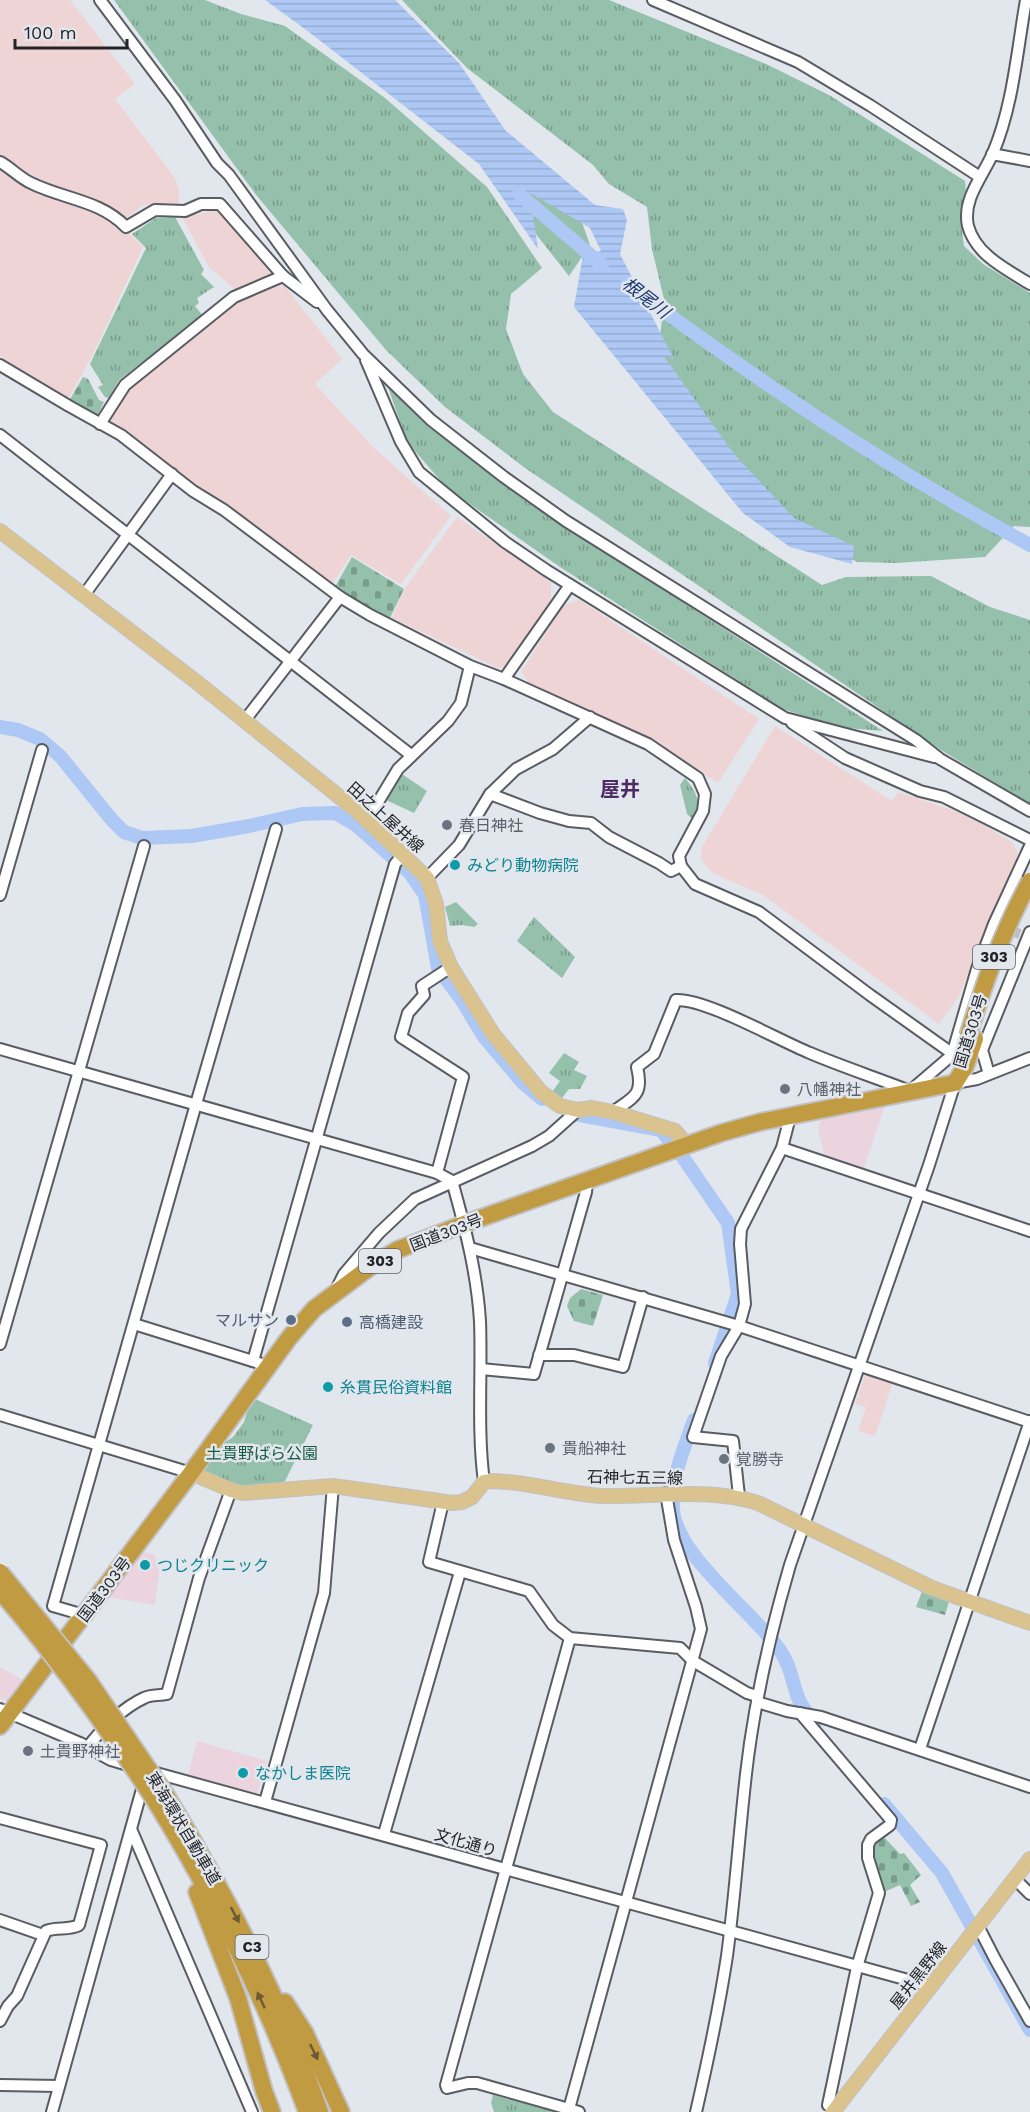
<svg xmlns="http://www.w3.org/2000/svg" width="1030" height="2112" font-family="'Work Sans','Noto Sans JP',sans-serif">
	<defs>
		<pattern id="grass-tufts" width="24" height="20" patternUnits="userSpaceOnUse" patternTransform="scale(1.5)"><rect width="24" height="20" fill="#95c0ab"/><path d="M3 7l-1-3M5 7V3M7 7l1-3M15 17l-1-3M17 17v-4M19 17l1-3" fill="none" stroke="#799c8b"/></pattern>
		<pattern id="cemetery-stones" width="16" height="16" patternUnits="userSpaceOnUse" patternTransform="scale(1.5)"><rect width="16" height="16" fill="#95c0ab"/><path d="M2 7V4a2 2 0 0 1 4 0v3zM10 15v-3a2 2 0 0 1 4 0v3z" fill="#799c8b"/></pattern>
		<pattern id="water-rules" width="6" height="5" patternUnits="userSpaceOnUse" patternTransform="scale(1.5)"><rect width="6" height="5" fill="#aec8f5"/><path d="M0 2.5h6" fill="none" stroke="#95acd2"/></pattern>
	</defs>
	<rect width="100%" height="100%" fill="#e2e6ed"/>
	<!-- commercial -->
	<g fill="#ecd4df">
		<polygon points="885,1105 863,1171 825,1157 818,1129 821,1118"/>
		<polygon points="138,1551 155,1555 159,1575 155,1605 106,1597"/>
		<polygon points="0,1667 25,1681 9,1700 0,1699"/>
		<polygon points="197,1741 267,1761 257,1794 188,1775"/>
	</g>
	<!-- industrial -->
	<g fill="#efd4d5">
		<polygon points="0,0 70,0 135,84 115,99 175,178 179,190 179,204 143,205 125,219 114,210 86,202 0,159"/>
		<polygon points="0,170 33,190 54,196 87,211 114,219 143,247 93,354 68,399 6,361 0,355"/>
		<polygon points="218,208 277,272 237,291 209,267 181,215 199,214"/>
		<polygon points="284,285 342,359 315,384 374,448 451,516 401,584 351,555 332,584 107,420 129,387 238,300"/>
		<polygon points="457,517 551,582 551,602 507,667 498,668 392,618 405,588"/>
		<polygon points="578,599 759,719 718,783 641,733 531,688 522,671 562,607"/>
		<polygon points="775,726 892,801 898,792 955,811 980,823 1013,843 1018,853 959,996 939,1024 763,895 723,878 709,870 701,859 702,847"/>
		<polygon points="866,1373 893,1381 875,1436 858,1431 866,1407 855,1404"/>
	</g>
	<!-- grass -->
	<g fill="url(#grass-tufts)">
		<polygon points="114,0 205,0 241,14 285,26 385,98 487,187 542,268 511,294 506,329 523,374 553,412 822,585 846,577 931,576 990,607 1030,620 1030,804 941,750 525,468 445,407 386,350 257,196"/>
		<polygon points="402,0 609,0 766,64 829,95 965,181 966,192 960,215 964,246 983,264 1030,293 1030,527 1014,526 985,557 896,563 857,562 777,515 657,367 664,299 652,249 647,207 609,184 593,165 467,68"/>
		<polygon points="505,155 571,191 590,245 569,276 509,200"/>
		<polygon points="175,217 204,270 201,274 214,287 197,298 199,303 195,306 203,316 119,380 109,398 105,397 98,387 103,385 90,364 146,248 132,234 156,218"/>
		<polygon points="388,387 426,425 527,502 883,731 836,727 780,708 560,567 447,488 407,442"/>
		<polygon points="399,772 427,791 414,813 382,798"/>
		<path d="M685 778C699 796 699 798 694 820L687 814 680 785Z"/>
		<polygon points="456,902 478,924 474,927 462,925 450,926 445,907"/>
		<polygon points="534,917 575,957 562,978 517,941"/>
		<polygon points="564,1053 579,1062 574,1070 587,1076 580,1089 569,1089 562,1098 552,1092 560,1081 549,1073"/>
		<polygon points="255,1399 313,1425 282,1487 246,1490 201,1472 221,1445 233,1437 244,1422 248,1409"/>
		<polygon points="493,2095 559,2112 494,2112 491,2103"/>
	</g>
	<!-- cemetery -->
	<g fill="url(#cemetery-stones)">
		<polygon points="83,377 88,379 99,400 104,402 97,416 69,401"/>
		<polygon points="352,557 404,589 389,620 335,587"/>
		<polygon points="581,1289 603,1295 593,1326 574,1321 567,1306 570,1298"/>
		<polygon points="923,1589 949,1601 945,1615 916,1607"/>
		<polygon points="883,1836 900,1854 904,1853 921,1875 910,1885 920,1902 911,1906 900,1885 884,1892 873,1858 875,1843"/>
	</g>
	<!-- water -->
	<polygon fill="url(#water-rules)" points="265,0 395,0 459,63 505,130 595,205 623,209 627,220 620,254 674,359 663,355 734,454 794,518 854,546 852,564 790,547 743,513 574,307 583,255 601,251 590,228 530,193 538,249 479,164 309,32"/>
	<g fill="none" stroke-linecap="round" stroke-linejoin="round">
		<!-- river -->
		<g stroke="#aec8f5" stroke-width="14">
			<polyline points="519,194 602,265"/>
			<path d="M627 284C756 380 889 469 1030 545"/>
			<polyline points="0,727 18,730 40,739 60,756 112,820 124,832 142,838 192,836 249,826 302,814 335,813 356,825 410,873 425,895 438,968 461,999 484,1037 523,1083 542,1099"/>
			<polyline points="569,1113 661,1130 682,1156 728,1223 738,1294 715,1363"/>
			<path d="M694 1420C684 1448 671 1478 673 1509 675 1554 753 1612 779 1649 791 1665 792 1683 799 1700 803 1708 809 1716 815 1723"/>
			<polyline points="884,1804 942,1873 1030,2030"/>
		</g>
		<!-- minor-tunnel -->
		<polyline stroke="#bcbfc5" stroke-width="10" stroke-dasharray="10 5" stroke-linecap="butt" points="1000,927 1020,934"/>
		<defs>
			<g id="minor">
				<polyline points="100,0 175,100 217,163 229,175 327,310 363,354 431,420 504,477 566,521 916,740 940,759 1030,811"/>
				<polyline points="653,0 798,62 871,106 980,177"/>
				<path d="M1026 0C1017 51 1013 106 993 153 983 176 962 199 968 226 976 255 1006 269 1030 284"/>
				<polyline points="992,154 1030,161"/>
				<path d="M0 162C11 168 20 178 31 183 63 199 100 200 126 227L155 210 185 211 201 204H220L283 276 317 302"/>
				<polyline points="366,360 401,442 419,472 505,542 546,570 785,718 934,757"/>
				<polyline points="0,365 69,406 121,435 193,491 224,510 340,597 370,615 470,666 504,679 648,744 698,778 705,794 703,811 679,856 681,866 695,884 759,912 870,995 953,1054"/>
				<polyline points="100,424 125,385 234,297 283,276"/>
				<polyline points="0,435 411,755"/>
				<polyline points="84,595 172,474"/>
				<polyline points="504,679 570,585"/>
				<polyline points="245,720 340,597"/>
				<polyline points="792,723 845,758 920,791 944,797 1030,840"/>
				<polyline points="490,794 540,813 569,821 591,823 609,837 659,863 671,871 681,866"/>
				<polyline points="366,818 372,812 398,769 448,721 461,703 470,666"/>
				<polyline points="427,878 459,845 490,794 516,769 553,749 590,717"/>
				<polyline points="0,895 42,750"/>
				<path d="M0 1049 437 1173 452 1181C465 1227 477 1273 480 1321 482 1375 477 1429 484 1482"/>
				<polyline points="989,1074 982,1050 1030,932"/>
				<path d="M613 1112C633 1097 644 1096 637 1067L654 1054 676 1000C707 999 778 1040 810 1053 843 1067 877 1078 910 1091L952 1055 977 969 994 924 1030 846"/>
				<polyline points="782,1148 1030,1231"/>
				<polyline points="437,1173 463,1077 401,1037 408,1013 424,995 422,986 451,967"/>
				<polyline points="470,1248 739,1326 1030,1422"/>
				<polyline points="336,1290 344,1274 379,1233 415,1199 532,1146 549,1136 578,1110"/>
				<polyline points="134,1324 259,1363"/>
				<polyline points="0,1344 144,846"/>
				<polyline points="539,1355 574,1355 623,1367 643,1297"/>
				<polyline points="253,1361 395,864 403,854"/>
				<polyline points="481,1369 534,1374 586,1192 587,1181"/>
				<polyline points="0,1415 191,1473"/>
				<polyline points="739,1496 733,1441 693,1437 721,1356 739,1326 745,1304 740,1244 741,1229 782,1148 790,1117"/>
				<polyline points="443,1502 429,1562 529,1591 553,1625 570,1638 680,1648 693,1661 747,1693 757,1696"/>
				<polyline points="84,1615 53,1606 196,1104 276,829"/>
				<polyline points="757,1702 787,1711 821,1717 1030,1787"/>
				<polyline points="0,1709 80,1743 111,1760 131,1766"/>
				<polyline points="800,1713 891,1820 890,1825 871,1839 868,1845 868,1858 879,1893 857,1967 828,2105 835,2109"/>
				<path d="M88 1747C101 1729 124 1707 144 1698 152 1694 159 1696 167 1694L199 1578 231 1490"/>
				<polyline points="920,1749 1030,1421"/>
				<polyline points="149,1771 930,1986"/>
				<polyline points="265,1802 324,1593 333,1486"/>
				<path d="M0 1818 101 1845 79 1925C68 1931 58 1926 46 1931L17 1996 8 2006 0 2021"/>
				<polyline points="131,1829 252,2112"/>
				<polyline points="384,1834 460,1572"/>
				<polyline points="1015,1879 1030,1894"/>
				<polyline points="0,1920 43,1935"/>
				<polyline points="978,1926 995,1959 1030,2021"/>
				<polyline points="0,2085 59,2086"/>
				<polyline points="569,2109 477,2083 468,2083 447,2088 446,2085 570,1638"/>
				<polyline points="52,2112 144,1782"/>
				<polyline points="579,2112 569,2109 701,1629 696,1607 674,1540 666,1493"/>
				<path d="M696 2112C708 2060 719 2008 727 1956 735 1896 739 1835 746 1774 754 1703 770 1634 790 1565L929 1165 955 1083 977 1079 1030 1058"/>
			</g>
			<g id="major">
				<polyline points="0,531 194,680 357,811 427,878 436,904 440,941 451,967 493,1034 541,1092 560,1106 578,1110 592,1108 613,1112 675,1131 686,1144"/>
				<path d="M191 1473 231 1490 243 1493 333 1486 453 1503 462 1502 472 1497 484 1482 493 1481C530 1482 566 1494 603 1496 654 1497 708 1487 758 1503L932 1588 1030 1623"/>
				<polyline points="833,2112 1030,1859"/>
			</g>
			<g id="highway">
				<polyline points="0,1726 191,1473 289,1338 314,1309 374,1264 397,1250 464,1224 721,1133 760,1122 955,1083 965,1067 975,1039"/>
				<path d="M164 1792C226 1894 281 1999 320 2112"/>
				<path d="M154 1799C215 1898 267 2003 307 2112"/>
				<polyline points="197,1892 238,1998 264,2091 272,2112"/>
				<polyline points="285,2002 305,2033 341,2112"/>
			</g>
		</defs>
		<!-- minor casing -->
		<use href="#minor" stroke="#595c62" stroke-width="14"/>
		<!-- major casing -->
		<use href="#major" stroke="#c1c1c2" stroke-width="16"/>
		<!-- highway casing -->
		<use href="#highway" stroke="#c1c1c2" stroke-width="20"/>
		<!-- minor -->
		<use href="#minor" stroke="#fff" stroke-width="10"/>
		<!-- major -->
		<use href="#major" stroke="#dac38e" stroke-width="14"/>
		<!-- highway -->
		<use href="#highway" stroke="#c19b42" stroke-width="16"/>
		<defs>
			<g id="highway-bridge">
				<path d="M968 1036C985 980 1002 933 1030 881"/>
				<polyline points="0,1572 88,1680 164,1792"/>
				<path d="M0 1591C57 1657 106 1726 154 1799"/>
			</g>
		</defs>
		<!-- highway-bridge casing -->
		<use href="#highway-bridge" stroke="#c1c1c2" stroke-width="20" stroke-linecap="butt"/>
		<!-- highway-bridge -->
		<use href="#highway-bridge" stroke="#c19b42" stroke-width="16"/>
	</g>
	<!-- one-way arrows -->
	<defs><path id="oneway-solid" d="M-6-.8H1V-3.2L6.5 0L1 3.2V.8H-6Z" transform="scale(1.5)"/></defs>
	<g fill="#6a5933">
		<use href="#oneway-solid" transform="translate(235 1915) rotate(62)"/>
		<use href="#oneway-solid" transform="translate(261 2000) rotate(-115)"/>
		<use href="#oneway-solid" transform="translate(314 2052) rotate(64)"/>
	</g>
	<!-- markers -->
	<g fill="#6b7280" stroke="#e2e6ed" stroke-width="2">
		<circle cx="447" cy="825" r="6"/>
		<circle cx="785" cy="1089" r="6"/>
		<circle cx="550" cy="1448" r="6"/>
		<circle cx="724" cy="1459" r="6"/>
		<circle cx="28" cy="1751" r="6"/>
	</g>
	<g fill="#0f9aa8" stroke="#e2e6ed" stroke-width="2">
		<circle cx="455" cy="865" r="6"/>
		<circle cx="328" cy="1387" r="6"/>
		<circle cx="145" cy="1565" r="6"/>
		<circle cx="243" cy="1773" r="6"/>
	</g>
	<g fill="#5c6f8a" stroke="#e2e6ed" stroke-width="2">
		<circle cx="291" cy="1320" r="6"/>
		<circle cx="347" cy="1322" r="6"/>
	</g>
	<g text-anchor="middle" stroke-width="5" stroke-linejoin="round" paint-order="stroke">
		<!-- shield labels -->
		<g fill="#e2e6ed" stroke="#5c5e62" stroke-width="1.5">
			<rect x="973" y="945" width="42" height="24" rx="4.5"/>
			<rect x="359" y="1249" width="42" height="24" rx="4.5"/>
			<rect x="235.5" y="1935" width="33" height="24" rx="4.5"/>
		</g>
		<g font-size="15" font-weight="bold" fill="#222326">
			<text x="994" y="962">303</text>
			<text x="380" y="1266">303</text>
			<text x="252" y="1952">C3</text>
		</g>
		<!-- street labels -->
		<g font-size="16" fill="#222326" stroke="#e2e6ed">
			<text transform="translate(386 817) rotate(42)" y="6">田之上屋井線</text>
			<text transform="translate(970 1031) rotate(-73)" y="6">国道303号</text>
			<text transform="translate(446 1232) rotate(-21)" y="6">国道303号</text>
			<text transform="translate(635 1477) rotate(1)" y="6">石神七五三線</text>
			<text transform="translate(104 1589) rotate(-53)" y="6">国道303号</text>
			<text transform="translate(184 1828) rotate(59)" y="6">東海環状自動車道</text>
			<text transform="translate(466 1842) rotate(16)" y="6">文化通り</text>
			<text transform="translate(918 1975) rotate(-52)" y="6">屋井黒野線</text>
		</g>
		<!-- worship labels -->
		<g font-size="16" fill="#5b616d" stroke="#e2e6ed" text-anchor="start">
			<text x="459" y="831">春日神社</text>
			<text x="797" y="1095">八幡神社</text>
			<text x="562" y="1454">貴船神社</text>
			<text x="736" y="1465">覚勝寺</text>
			<text x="40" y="1757">土貴野神社</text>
		</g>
		<!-- culture labels -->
		<g font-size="16" fill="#0d838f" stroke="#e2e6ed" text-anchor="start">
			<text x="467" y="871">みどり動物病院</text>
			<text x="340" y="1393">糸貫民俗資料館</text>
			<text x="157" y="1571">つじクリニック</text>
			<text x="255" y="1779">なかしま医院</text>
		</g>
		<!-- service labels -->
		<g font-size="16" fill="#4e5e75" stroke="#e2e6ed" text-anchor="end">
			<text x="279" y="1326">マルサン</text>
			<text x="359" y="1328" text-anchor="start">高橋建設</text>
		</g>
		<!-- park labels -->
		<g font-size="16" fill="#175b41" stroke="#e2e6ed">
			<text x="262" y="1459">土貴野ばら公園</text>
		</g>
		<!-- water labels -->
		<g font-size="18" font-style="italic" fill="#1c386f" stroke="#e2e6ed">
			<text transform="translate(646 298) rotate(38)" y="6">根尾川</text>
		</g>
		<!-- quarter labels -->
		<g font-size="20" font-weight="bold" fill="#4d2b63" stroke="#e2e6ed">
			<text x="620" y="796">屋井</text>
		</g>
	</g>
	<!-- scale -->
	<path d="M15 39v9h112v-9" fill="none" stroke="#222326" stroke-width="3"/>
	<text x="24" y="39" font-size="18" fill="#222326" stroke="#e2e6ed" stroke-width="4.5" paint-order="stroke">100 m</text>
</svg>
